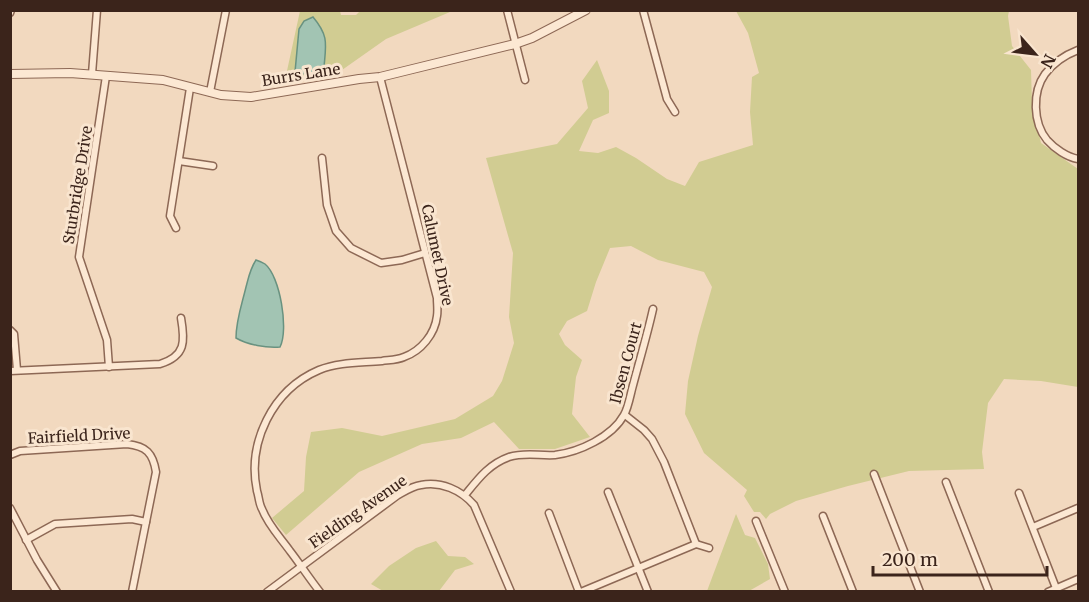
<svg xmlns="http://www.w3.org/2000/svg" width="1089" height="602" font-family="Merriweather,serif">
	<rect width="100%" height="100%" fill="#f2d9bf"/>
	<!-- green -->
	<g fill="#d1cc92">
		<polygon points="361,10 451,11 450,12 386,39 342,70 285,80 300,11 340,11 341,15 356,15"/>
		<polygon points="736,11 1009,11 1008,16 1012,46 1031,70 1032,103 1041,143 1078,169 1078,387 1041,381 1004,379 988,403 982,452 984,469 909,471 848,486 796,501 770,514 766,519 760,512 754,512 744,496 747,490 704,453 685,414 688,381 698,336 712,287 704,272 658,260 631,246 610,248 596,282 587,311 567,321 559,334 565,345 582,360 576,377 572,414 590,437 555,449 519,449 494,422 461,438 422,444 359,472 286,535 272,518 304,491 306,457 311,432 342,428 382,436 455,419 493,396 502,381 514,343 509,317 513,253 486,158 557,144 588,108 582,81 597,60 609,91 609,113 593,120 579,151 598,153 616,147 636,158 667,179 685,186 699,162 753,145 750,112 752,77 759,73 748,33"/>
		<polygon points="736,514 745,535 755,538 768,564 770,579 749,591 707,591"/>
		<polygon points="436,541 448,556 465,557 474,564 455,570 439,591 404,592 403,590 383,591 371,584 389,566 416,548"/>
	</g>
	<!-- water -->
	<g fill="#a2c4b3" stroke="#699280" stroke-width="1.5">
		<path d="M313 17C329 36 326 44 324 67L310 75 295 72 299 29 304 21Z"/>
		<path d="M256 260C259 261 262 262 265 264 280 276 289 330 280 347 266 348 248 345 236 338 236 320 242 304 246 287 249 276 250 269 256 260Z"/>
	</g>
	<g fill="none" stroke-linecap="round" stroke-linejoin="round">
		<defs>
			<g id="minor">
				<polyline points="507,10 525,80"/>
				<polyline points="643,10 667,99 675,112"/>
				<polyline points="10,13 11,10"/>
				<path d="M1078 50C1065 55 1054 62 1045 74 1032 92 1033 123 1047 140 1055 149 1067 157 1078 159"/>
				<polyline points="92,74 97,10"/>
				<polyline points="106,76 79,257 107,340 109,367"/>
				<polyline points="210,92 226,10"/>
				<polyline points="322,158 327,205 336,231 351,248 381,263 402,260 425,253"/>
				<polyline points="179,161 213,166"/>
				<polyline points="176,228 170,216 190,88"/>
				<polyline points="10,330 14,334 17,370"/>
				<path d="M10 371 160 364C186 356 185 341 181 318"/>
				<polyline points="625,415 644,430 652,439 664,462 696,544"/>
				<path d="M10 455 20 451 127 444C146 446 153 453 156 472L132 592"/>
				<polyline points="874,474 920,592"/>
				<polyline points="946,482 989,592"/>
				<polyline points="608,492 648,592"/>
				<polyline points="1019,493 1056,588"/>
				<path d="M465 495C478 479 489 464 509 457 525 452 539 456 555 455 579 452 612 437 624 415 628 408 630 397 632 389 639 362 647 336 653 309"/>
				<polyline points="10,508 37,560 57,592"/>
				<polyline points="549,513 579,592"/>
				<polyline points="823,516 853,592"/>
				<polyline points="756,521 785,592"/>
				<polyline points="1033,527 1078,508"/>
				<polyline points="26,540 55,524 132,519 146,522"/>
				<polyline points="696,544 709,548"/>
				<path d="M267 592 398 495C405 491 413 486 421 485 441 481 461 490 474 505L511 592"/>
				<path d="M320 592C309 578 300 564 290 551 280 537 268 525 262 509 259 504 259 497 257 491 247 443 272 390 319 370 339 362 360 363 382 361 389 360 397 360 404 357 421 351 435 334 437 316 438 310 437 304 437 298L380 77"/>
				<polyline points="581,592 696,544"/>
				<polyline points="1048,592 1078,579"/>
			</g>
			<polyline id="tertiary" points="10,74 70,73 163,80 221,95 251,97 359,79 380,77 515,44 532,38 586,10"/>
		</defs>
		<!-- minor casing -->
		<use href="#minor" stroke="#8d6855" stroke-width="9"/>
		<!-- tertiary casing -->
		<use href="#tertiary" stroke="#8d6855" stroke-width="10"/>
		<!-- minor -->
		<use href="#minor" stroke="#fce8d3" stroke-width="6"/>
		<!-- tertiary -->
		<use href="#tertiary" stroke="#fce8d3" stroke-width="8"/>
	</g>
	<g text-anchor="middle" stroke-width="6" stroke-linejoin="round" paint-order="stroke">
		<!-- street labels -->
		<g font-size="15" fill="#3b241b" stroke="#f9e5cf">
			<text transform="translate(301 75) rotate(-9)" y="5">Burrs Lane</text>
			<text transform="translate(78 185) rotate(-81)" y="5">Sturbridge Drive</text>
			<text transform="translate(437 255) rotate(78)" y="5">Calumet Drive</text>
			<text transform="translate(626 363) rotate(-75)" y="5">Ibsen Court</text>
			<text transform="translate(79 436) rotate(-3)" y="5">Fairfield Drive</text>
			<text transform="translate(358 512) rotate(-35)" y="5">Fielding Avenue</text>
		</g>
	</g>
	<!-- border -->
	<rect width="1089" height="602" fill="none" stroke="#3b241b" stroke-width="24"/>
	<!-- north arrow -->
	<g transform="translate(1035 54) rotate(118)" stroke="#f9e5cf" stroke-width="4.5" paint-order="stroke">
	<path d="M0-4.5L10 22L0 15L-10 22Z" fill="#3b241b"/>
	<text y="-9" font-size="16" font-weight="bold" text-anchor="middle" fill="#3b241b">N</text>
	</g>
	<!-- scale -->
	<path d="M873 566v9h174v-9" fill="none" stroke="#3b241b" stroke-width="3"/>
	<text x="882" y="566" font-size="18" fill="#3b241b" stroke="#f9e5cf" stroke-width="4.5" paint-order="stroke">200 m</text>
</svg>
